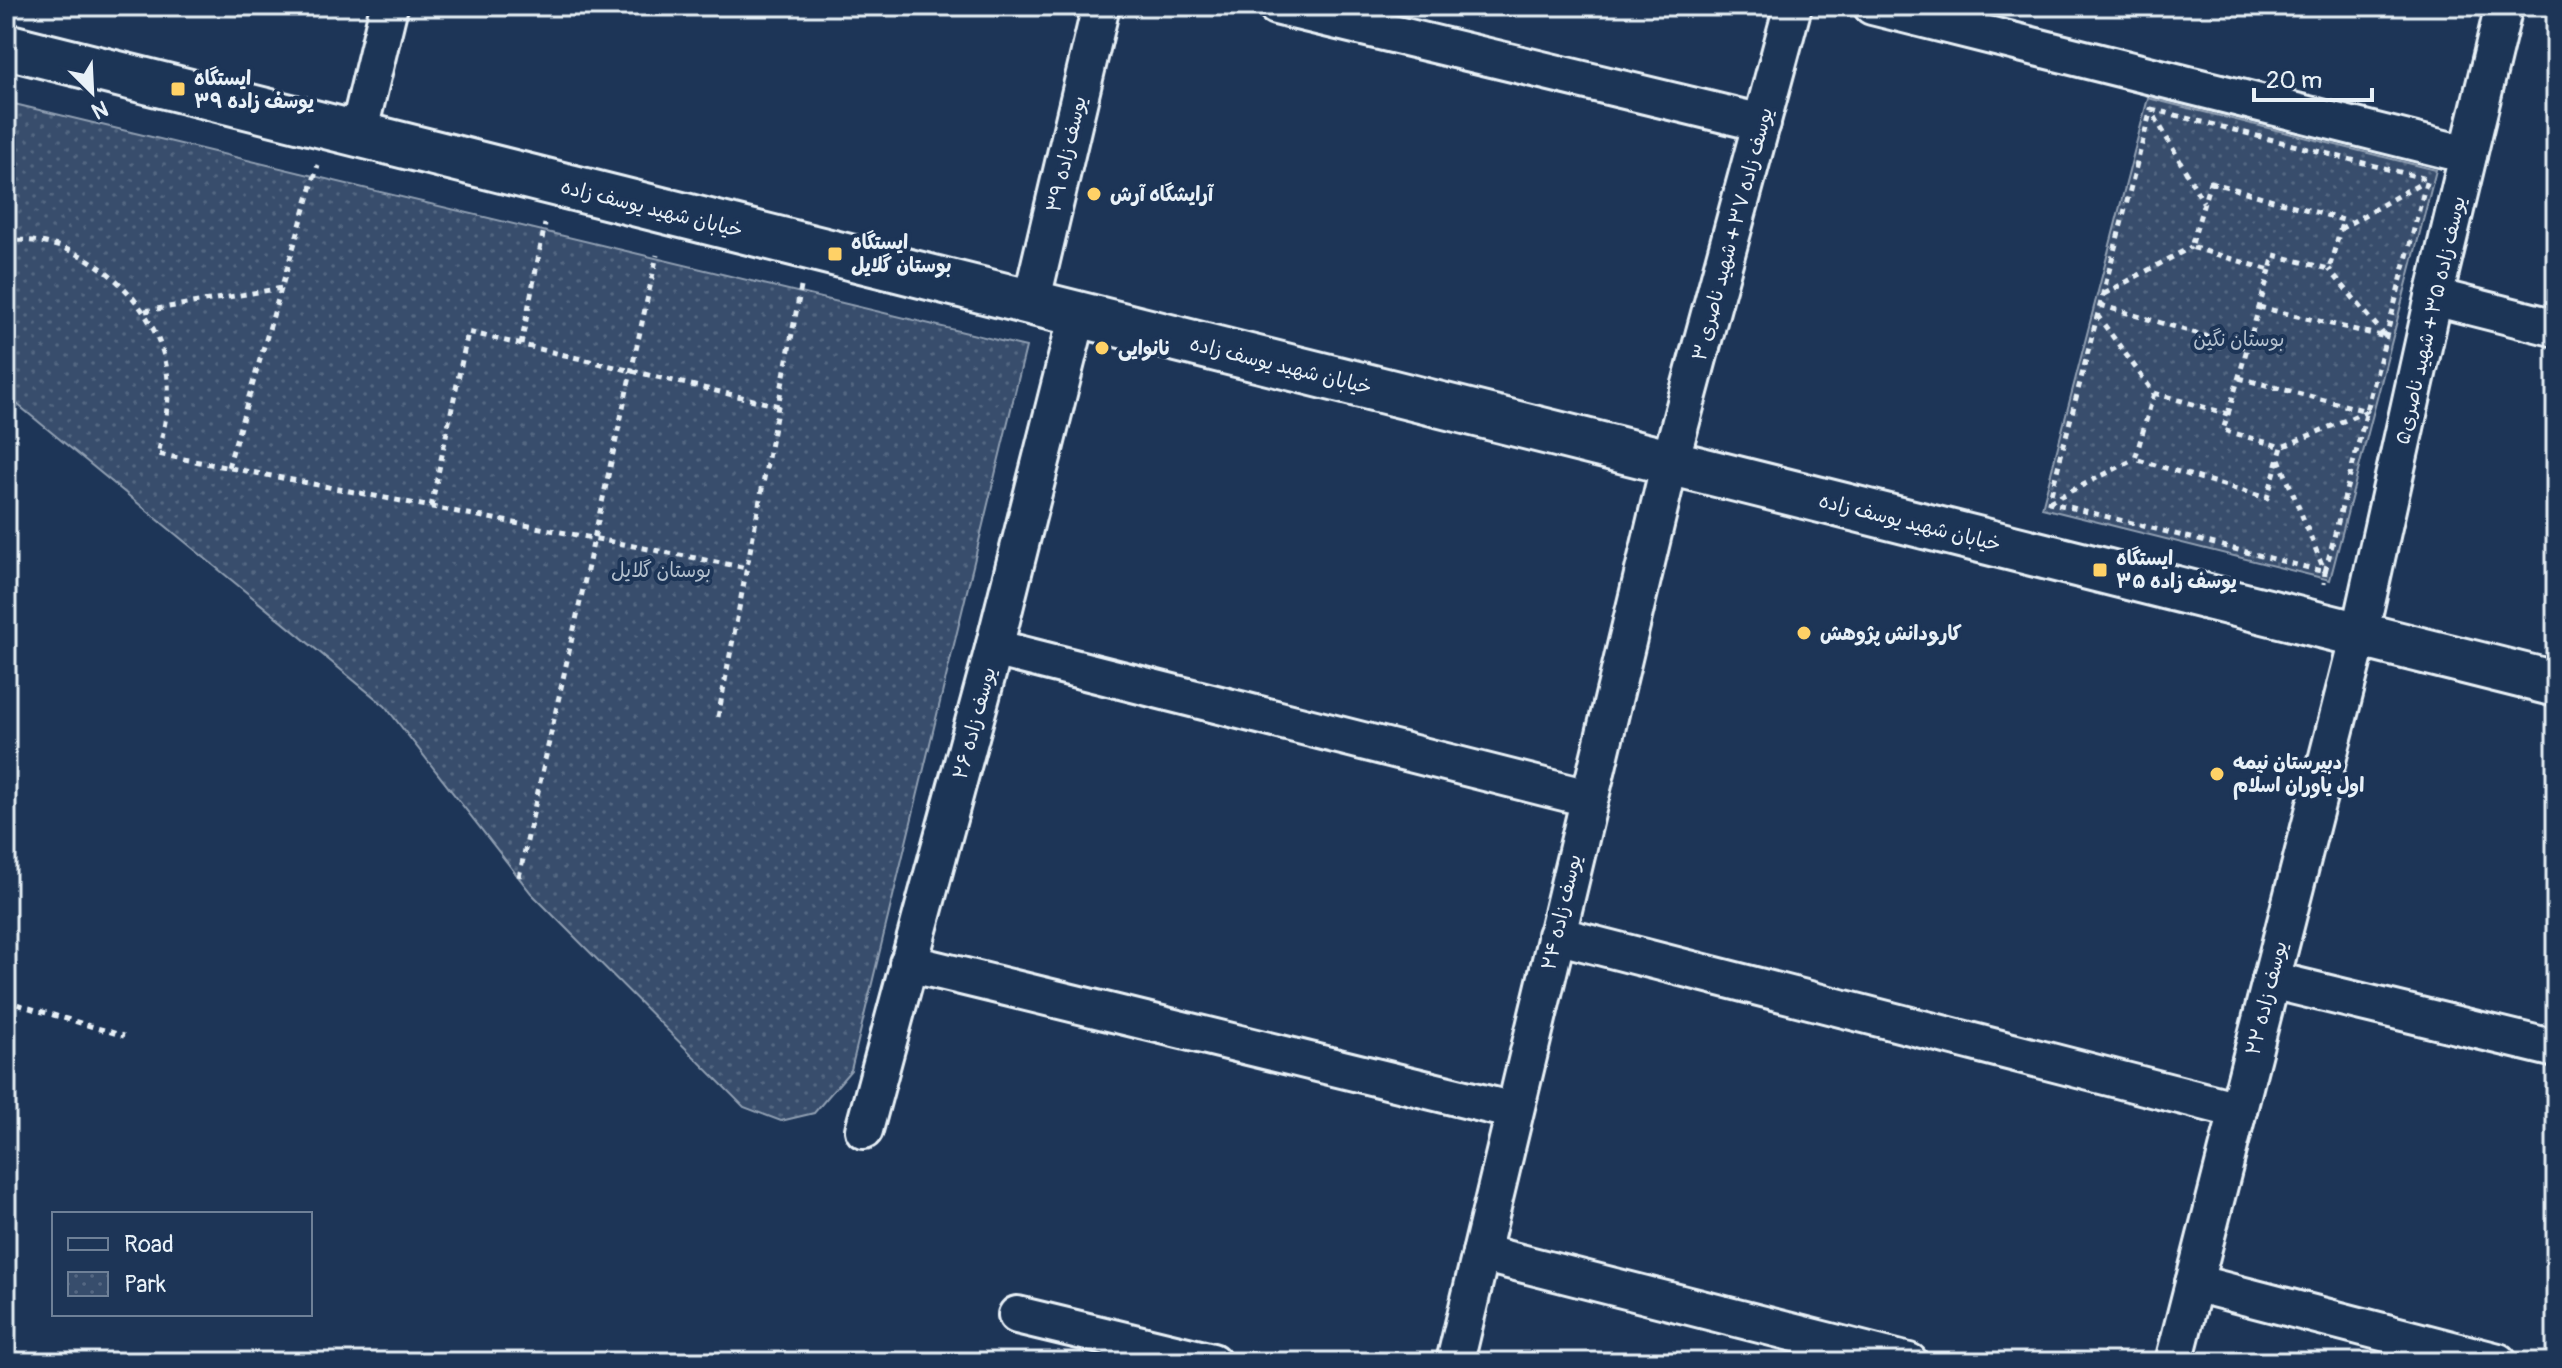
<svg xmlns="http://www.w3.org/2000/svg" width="2562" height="1368" font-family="Pangolin,'Playpen Sans Arabic',sans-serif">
	<defs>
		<pattern id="park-dots" width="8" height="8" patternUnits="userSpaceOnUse" patternTransform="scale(2)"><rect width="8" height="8" fill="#374d6c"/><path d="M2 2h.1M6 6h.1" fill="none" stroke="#546782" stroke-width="1.8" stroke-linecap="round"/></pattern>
	</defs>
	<rect width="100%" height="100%" fill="#1d3557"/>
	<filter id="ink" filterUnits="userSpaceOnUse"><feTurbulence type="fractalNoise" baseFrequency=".0125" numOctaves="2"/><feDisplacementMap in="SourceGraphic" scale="16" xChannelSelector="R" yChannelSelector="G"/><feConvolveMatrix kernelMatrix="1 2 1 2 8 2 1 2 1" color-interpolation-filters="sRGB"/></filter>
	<g filter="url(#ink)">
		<!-- park -->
		<g fill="url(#park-dots)" stroke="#909fb2" stroke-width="2">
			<polygon points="2148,98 2436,170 2330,580 2042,508"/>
			<polygon points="6,102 1026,347 851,1070 814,1113 781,1121 744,1107 531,893 385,706 6,395"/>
		</g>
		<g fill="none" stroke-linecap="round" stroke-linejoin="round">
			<defs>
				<g id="street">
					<polyline points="1276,6 1762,123"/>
					<polyline points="1872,6 2468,155"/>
					<polyline points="358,134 389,6"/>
					<polyline points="2434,297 2556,328"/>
					<polyline points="1031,303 1101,6"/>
					<polyline points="994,648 1588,798"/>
					<polyline points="1556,935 2238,1110"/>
					<polyline points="908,963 1514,1111"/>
					<polyline points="2271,980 2556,1049"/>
					<polyline points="864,1130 994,648 1078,314"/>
					<polyline points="1481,1253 1909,1362"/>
					<polyline points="2194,1283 2498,1362"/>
					<polyline points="1017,1315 1212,1362"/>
					<polyline points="1455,1362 1670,462 1793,6"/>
					<polyline points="2174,1362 2359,635 2434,297 2504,6"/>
				</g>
				<polyline id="secondary" points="6,46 2556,684"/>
			</defs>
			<!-- street casing -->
			<use href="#street" stroke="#e8f1f8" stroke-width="42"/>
			<!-- secondary casing -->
			<use href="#secondary" stroke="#e8f1f8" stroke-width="50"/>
			<!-- path -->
			<g stroke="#e8f1f8" stroke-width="5" stroke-dasharray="6 6" stroke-linecap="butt">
				<polygon points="2151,109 2427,179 2325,572 2049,502"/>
				<polyline points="2155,117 2203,202"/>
				<polygon points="2210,182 2343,220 2329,269 2274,255 2270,270 2191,247"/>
				<polyline points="2340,229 2422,182"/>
				<path d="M6 241C77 233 145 290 164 356 173 389 166 421 158 454L747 568"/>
				<polyline points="2104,294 2191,247"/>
				<polyline points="2100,305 2247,348"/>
				<polyline points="2259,307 2386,337 2329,269"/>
				<polyline points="145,311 282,288"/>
				<polyline points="2097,315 2154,393"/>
				<polyline points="521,345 545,224"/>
				<polyline points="2239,378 2367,411 2282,447"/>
				<polygon points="2154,393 2228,414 2223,430 2282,447 2267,498 2135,459"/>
				<polyline points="2228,414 2270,270"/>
				<polyline points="2279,459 2325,572 2324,584"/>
				<polyline points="228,467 318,165"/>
				<polyline points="2049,502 2135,459"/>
				<polyline points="431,507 468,332 779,406"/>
				<polyline points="718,717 801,287"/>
				<polyline points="519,877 657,255"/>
				<polyline points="6,1001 124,1036"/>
			</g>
			<!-- street -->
			<use href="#street" stroke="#1d3557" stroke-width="36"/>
			<!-- secondary -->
			<use href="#secondary" stroke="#1d3557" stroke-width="44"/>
		</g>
	</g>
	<!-- markers -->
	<g fill="#ffd166" stroke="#1d3557" stroke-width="3">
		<rect x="170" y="81" width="16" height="16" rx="4"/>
		<circle cx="1094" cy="194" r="8"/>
		<rect x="827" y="246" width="16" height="16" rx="4"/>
		<circle cx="1102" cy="348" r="8"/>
		<rect x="2092" y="562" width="16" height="16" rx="4"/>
		<circle cx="1804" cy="633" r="8"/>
		<circle cx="2217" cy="774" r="8"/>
	</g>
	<g text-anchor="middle" stroke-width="8" stroke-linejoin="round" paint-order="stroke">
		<!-- poi labels -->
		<g font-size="20" font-weight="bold" fill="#e8f1f8" stroke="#1d3557" text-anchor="start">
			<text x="194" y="85">ایستگاه<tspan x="194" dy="23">یوسف زاده ۳۹</tspan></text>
			<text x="1110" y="201">آرایشگاه آرش</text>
			<text x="851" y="249">ایستگاه<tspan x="851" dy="23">بوستان گلایل</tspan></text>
			<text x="1118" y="355">نانوایی</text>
			<text x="2116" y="565">ایستگاه<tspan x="2116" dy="23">یوسف زاده ۳۵</tspan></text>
			<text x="1820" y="640">کارودانش پژوهش</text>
			<text x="2233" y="769">دبیرستان نیمه<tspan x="2233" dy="23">اول یاوران اسلام</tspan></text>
		</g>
		<!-- street labels -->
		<g font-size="20" fill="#e8f1f8" stroke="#1d3557">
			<text transform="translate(1066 154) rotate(-77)" y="7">یوسف زاده ۳۹</text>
			<text transform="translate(652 208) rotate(14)" y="7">خیابان شهید یوسف زاده</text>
			<text transform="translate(1732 234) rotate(-75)" y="7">یوسف زاده ۳۷ + شهید ناصری ۳</text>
			<text transform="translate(2430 320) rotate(-77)" y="7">یوسف زاده ۳۵ + شهید ناصری۵</text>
			<text transform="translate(1281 365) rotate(14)" y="7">خیابان شهید یوسف زاده</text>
			<text transform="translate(1910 522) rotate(14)" y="7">خیابان شهید یوسف زاده</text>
			<text transform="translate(974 723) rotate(-75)" y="7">یوسف زاده ۲۶</text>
			<text transform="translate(1561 912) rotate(-77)" y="7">یوسف زاده ۲۴</text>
			<text transform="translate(2266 998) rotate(-76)" y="7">یوسف زاده ۲۲</text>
		</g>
		<!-- park labels -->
		<g font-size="20" fill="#b3c0ce" stroke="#1d3557">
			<text x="2239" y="346">بوستان نگین</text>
			<text x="661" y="577">بوستان گلایل</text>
		</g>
	</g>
	<!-- margin -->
	<rect width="2562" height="1368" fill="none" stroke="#1d3557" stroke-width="32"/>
	<rect x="16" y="16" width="2530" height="1336" fill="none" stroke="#e8f1f8" stroke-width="3" filter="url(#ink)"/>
	<!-- legend -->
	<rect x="52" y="1212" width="260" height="104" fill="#1d3557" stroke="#6e8097" stroke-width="2"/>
	<rect x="68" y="1238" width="40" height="12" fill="#1d3557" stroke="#6e8097" stroke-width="2"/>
	<text x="124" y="1252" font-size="24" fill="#e8f1f8">Road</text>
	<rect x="68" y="1272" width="40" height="24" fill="url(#park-dots)" stroke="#6e8097" stroke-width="2"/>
	<text x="124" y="1292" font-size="24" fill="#e8f1f8">Park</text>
	<!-- north arrow -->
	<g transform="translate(92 92) rotate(156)" stroke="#1d3557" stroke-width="6" paint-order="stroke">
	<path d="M0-6L14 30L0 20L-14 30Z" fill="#e8f1f8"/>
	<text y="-12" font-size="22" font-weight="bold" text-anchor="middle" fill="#e8f1f8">N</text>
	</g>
	<!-- scale -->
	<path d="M2254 88v12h118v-12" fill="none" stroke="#e8f1f8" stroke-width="4"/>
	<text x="2266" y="88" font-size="24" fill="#e8f1f8" stroke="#1d3557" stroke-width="6" paint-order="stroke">20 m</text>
</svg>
